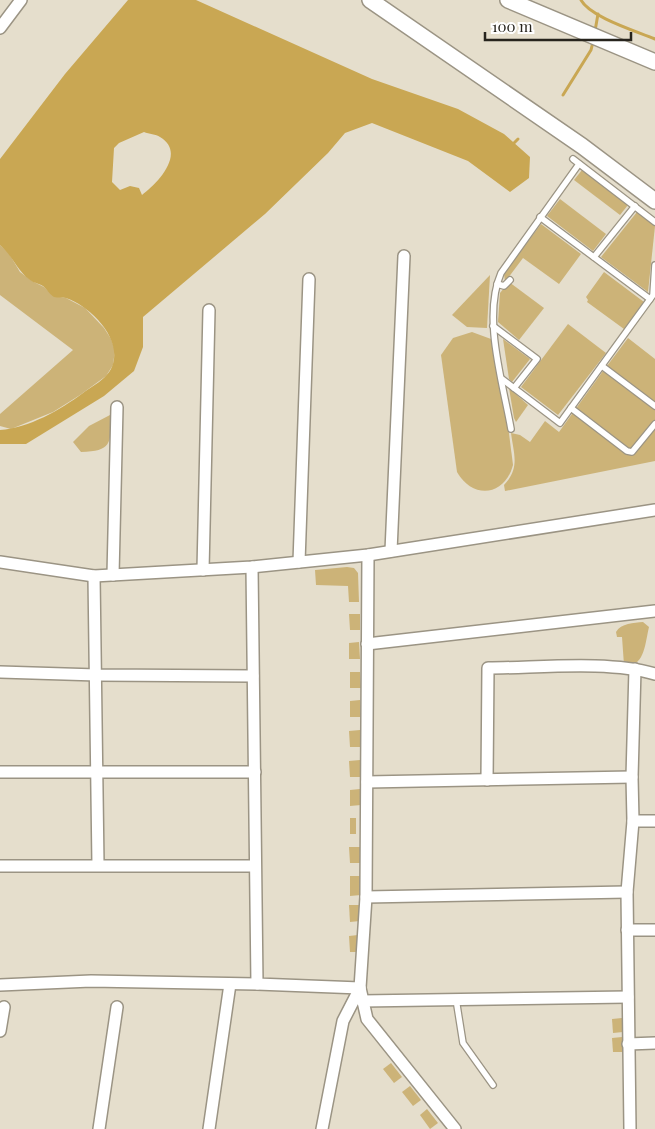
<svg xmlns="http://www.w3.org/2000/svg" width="655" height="1129" font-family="'Playfair Display',serif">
	<rect width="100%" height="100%" fill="#e5decc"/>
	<!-- green -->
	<g fill="#ccb378">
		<polygon points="582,170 628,205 620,215 574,180"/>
		<polygon points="560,199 606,234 593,251 547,216"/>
		<polygon points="637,212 655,226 648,292 601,257"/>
		<polygon points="541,224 581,254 559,284 523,258 505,282 504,274"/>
		<polygon points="0,245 8,252 20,272 32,281 44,287 54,296 66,298 85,308 104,328 111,339 115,350 113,365 106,376 80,395 53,412 11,429 0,426 0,414 73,350 0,295"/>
		<polygon points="604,272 644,302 624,329 587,302 588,300 586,297"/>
		<polygon points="490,275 487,328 467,327 452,315"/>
		<polygon points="509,282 544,308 519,340 498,322 500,293"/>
		<polygon points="568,324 606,353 558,415 521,387"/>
		<path d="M472 332 491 339 498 347 513 465C505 496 473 500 457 472L441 355 453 338Z"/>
		<path d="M628 338 655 359V461L505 491 504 485C520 468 514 455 511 433L520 435 530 442 545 421 559 432 603 371 633 394 637 390 607 366Z"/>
		<polygon points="503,339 530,359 512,382 509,379"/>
		<polygon points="509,388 528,405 516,422 514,418"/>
		<path d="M110 415 112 416C110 444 112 451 81 452L73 442 89 426Z"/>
		<polygon points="347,567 354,568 358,573 359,602 349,602 348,586 316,585 315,570"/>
		<polygon points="349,614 360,614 360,630 350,630"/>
		<path d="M643 622 649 627C645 643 645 668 624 665L622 637H617L616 632C621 623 634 623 643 622Z"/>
		<polygon points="359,642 360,659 349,659 349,643"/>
		<polygon points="350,672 360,672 361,688 350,688"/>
		<polygon points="360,700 361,717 350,717 350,701"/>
		<polygon points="360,730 360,747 350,747 349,731"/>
		<polygon points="360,760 360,777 350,777 349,761"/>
		<polygon points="360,789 361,805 350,806 350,790"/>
		<rect x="350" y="818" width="6" height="16"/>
		<polygon points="349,847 360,847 360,863 350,863"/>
		<polygon points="350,876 360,876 361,895 350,896"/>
		<polygon points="349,905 360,905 360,921 350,922"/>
		<polygon points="358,935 358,952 350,952 349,936"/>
		<polygon points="622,1018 623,1032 613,1033 612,1019"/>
		<polygon points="622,1037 623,1052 613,1052 612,1038"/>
		<polygon points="391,1063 402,1077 394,1083 383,1069"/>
		<polygon points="410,1086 421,1100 413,1106 402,1092"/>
		<polygon points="427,1109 438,1123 430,1129 420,1115"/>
	</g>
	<!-- water -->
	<path fill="#c9a753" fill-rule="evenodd" d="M128 0H196L372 79 458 109 504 134 530 157 529 178 510 192 468 161 372 123 345 133 328 153 265 214 143 317V347L134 371 104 396 26 444H0V430C29 428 60 410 83 393 94 385 109 378 113 364 121 337 90 306 66 298 62 297 58 298 54 297 50 295 47 289 43 286 40 284 36 283 33 282 18 273 13 256 0 245V159L65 74ZM144 132C149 134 156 134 160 137 187 153 157 184 142 195L139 188 130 186 120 190 112 182 114 148 119 143Z"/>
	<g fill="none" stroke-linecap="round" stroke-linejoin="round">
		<!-- stream -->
		<g stroke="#c9a753" stroke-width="3">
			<path d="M581 0C590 17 636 31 655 39"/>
			<polyline points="595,31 598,14"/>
			<polyline points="563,95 591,50 593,42"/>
			<polyline points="514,143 518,139"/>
		</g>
		<defs>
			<g id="service">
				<polyline points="573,159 655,222"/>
				<polyline points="540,217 650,299"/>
				<polyline points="594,257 635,206"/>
				<polyline points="497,284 504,286 510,280"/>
				<polyline points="493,326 537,359 514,388"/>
				<polyline points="602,366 655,406"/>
				<polyline points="502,379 560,423 653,295 655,265"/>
				<polyline points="571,408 627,451 632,452 655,424"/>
				<path d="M511 429C503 383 482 317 501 273L579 164"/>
				<polyline points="456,999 463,1043 493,1085"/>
			</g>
			<g id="minor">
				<polyline points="0,28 21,0"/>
				<polyline points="391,551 404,256"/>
				<polyline points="368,555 366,897 360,988 367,1019 455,1129"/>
				<polyline points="0,562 94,576 252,567 368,555 655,510"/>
				<polyline points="299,562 309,279"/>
				<polyline points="252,567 257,984 360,988"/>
				<polyline points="203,570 209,310"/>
				<polyline points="113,575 117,407"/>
				<polyline points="94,576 98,865"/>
				<polyline points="367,644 655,611"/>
				<polyline points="0,672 97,675 253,676"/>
				<polyline points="0,772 255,772"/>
				<path d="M487 780 488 668C537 668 609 660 655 674"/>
				<polyline points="367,782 632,777"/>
				<polyline points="633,821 655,821"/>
				<polyline points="0,866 254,866"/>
				<polyline points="366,897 627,892"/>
				<polyline points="627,930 655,930"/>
				<polyline points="0,985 91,981 257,984"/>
				<polyline points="362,1001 628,997"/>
				<polyline points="0,1031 4,1007"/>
				<polyline points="628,1044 655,1043"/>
				<polyline points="99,1129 117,1007"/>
				<polyline points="209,1129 230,984"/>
				<polyline points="322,1129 343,1021 360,988"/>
				<polyline points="630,1129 627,892 633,821 632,777 635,669"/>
			</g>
			<g id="tertiary">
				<polyline points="370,0 582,146 655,201"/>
				<polyline points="508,0 655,62"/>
			</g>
		</defs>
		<!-- service casing -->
		<use href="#service" stroke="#9b9484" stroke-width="8"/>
		<!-- minor casing -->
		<use href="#minor" stroke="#9b9484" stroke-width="14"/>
		<!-- tertiary casing -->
		<use href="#tertiary" stroke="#9b9484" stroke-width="18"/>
		<!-- service -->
		<use href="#service" stroke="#fff" stroke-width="5.5"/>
		<!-- minor -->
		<use href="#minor" stroke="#fff" stroke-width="11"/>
		<!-- tertiary -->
		<use href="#tertiary" stroke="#fff" stroke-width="15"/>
	</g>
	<!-- scale -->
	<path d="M485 32v8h146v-8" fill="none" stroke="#27241d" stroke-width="2.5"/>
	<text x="492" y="32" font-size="15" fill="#27241d" stroke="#ffffff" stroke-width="4" paint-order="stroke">100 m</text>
</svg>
